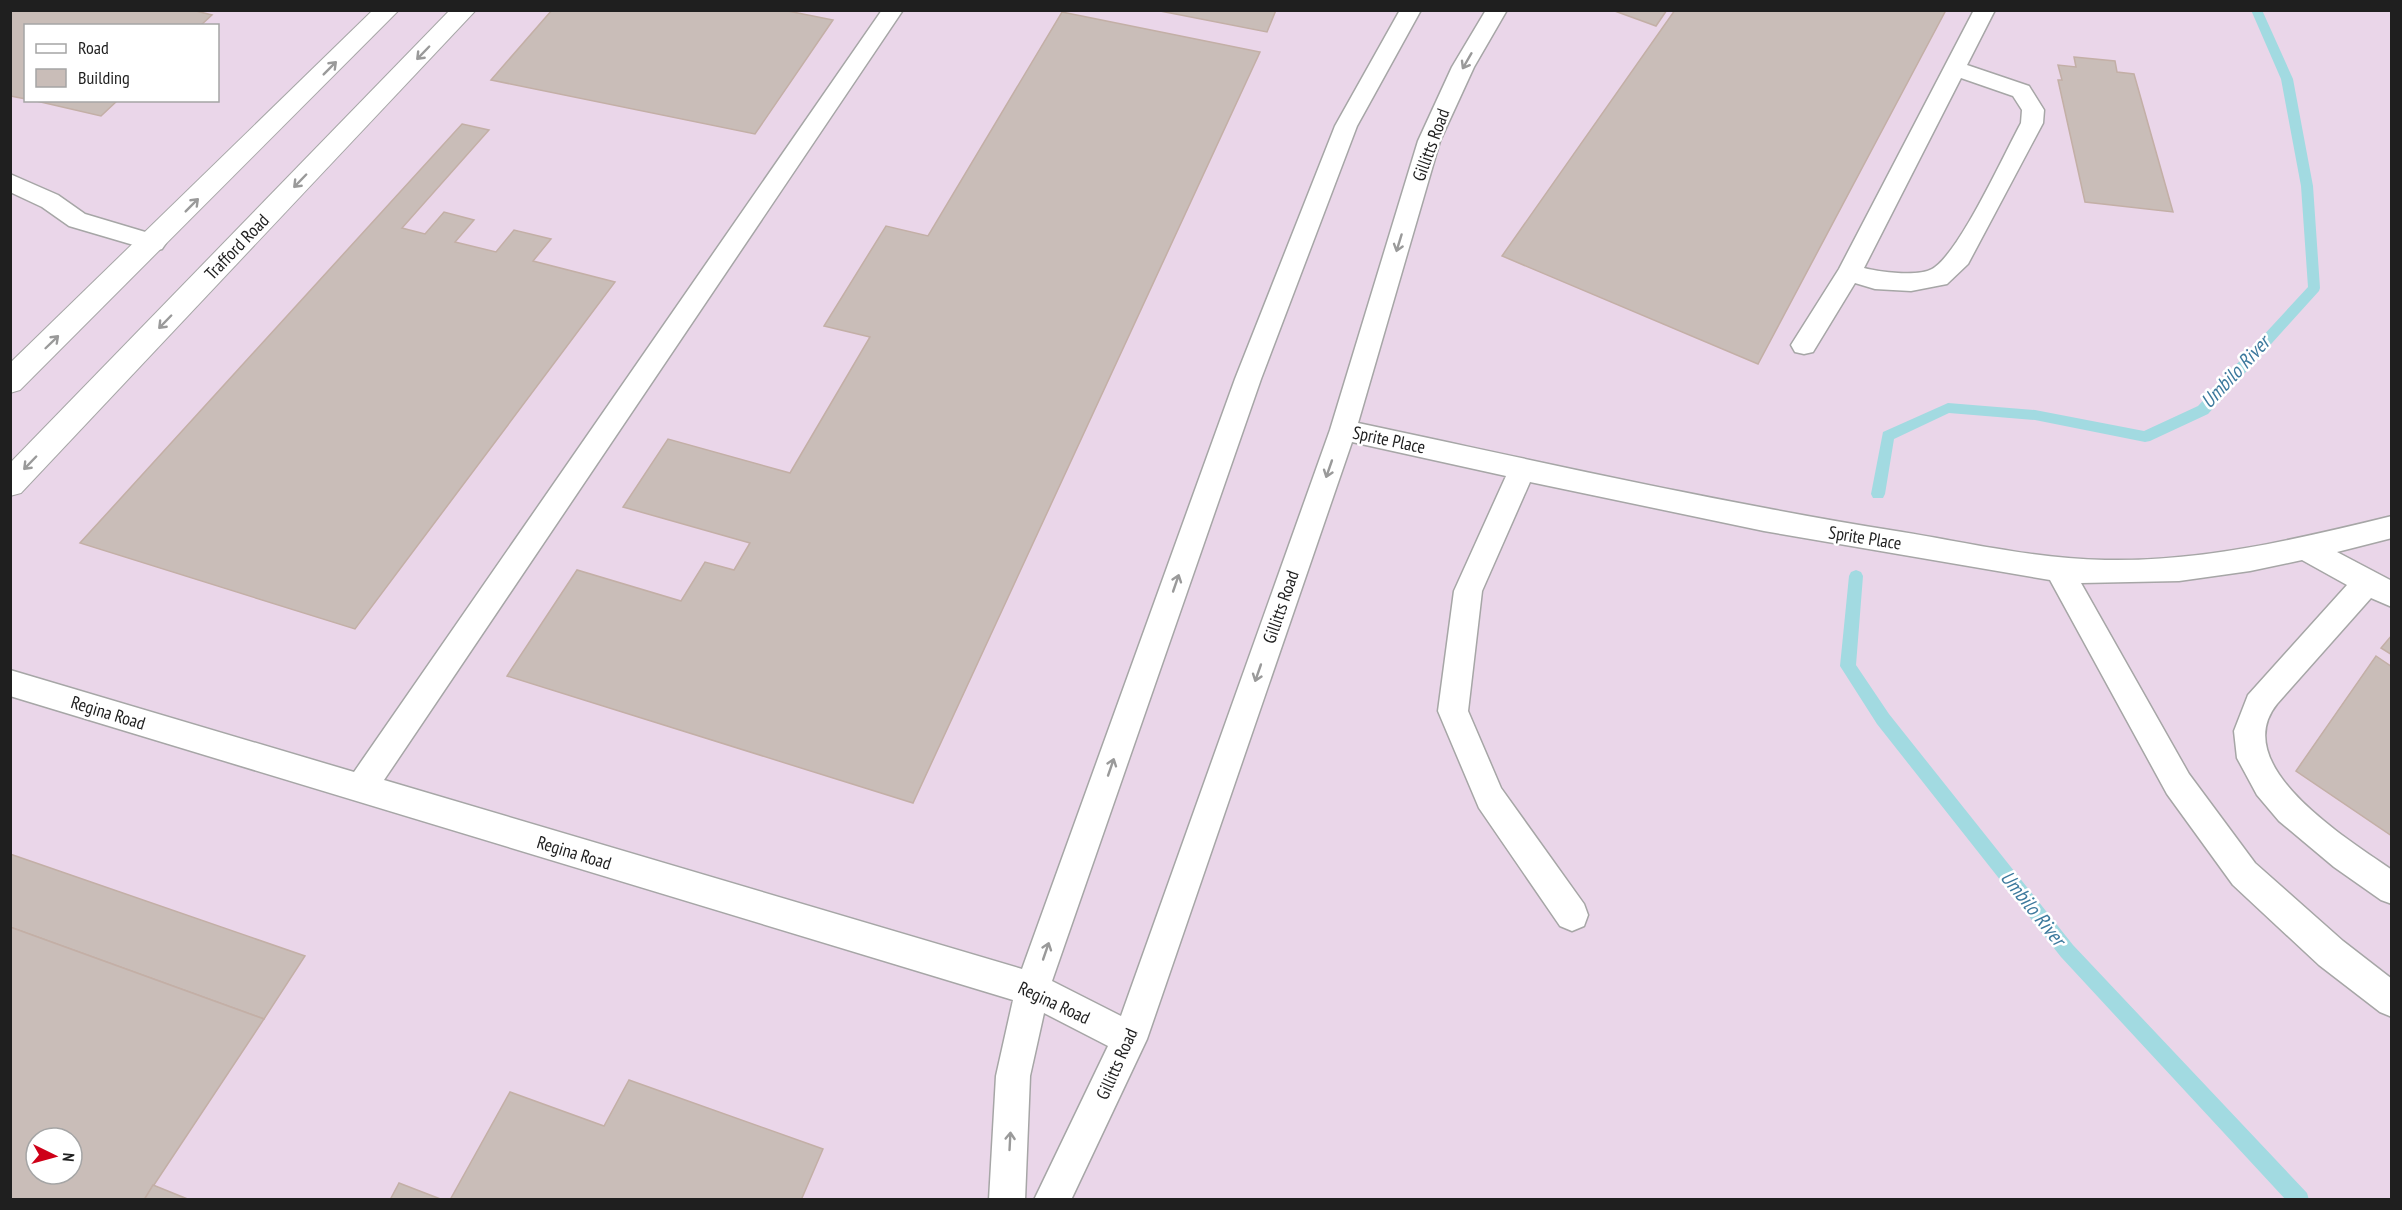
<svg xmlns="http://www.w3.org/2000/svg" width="2402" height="1210" font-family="'PT Sans Narrow',sans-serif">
	<rect width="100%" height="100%" fill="#f1ebe5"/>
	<!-- industrial -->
	<path fill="#ead6e9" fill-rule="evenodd" d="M10 11H2391V1199H11ZM26 26H218V100H26ZM36 1138H72V1174H36Z"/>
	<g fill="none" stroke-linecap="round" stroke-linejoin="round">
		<!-- stream -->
		<g fill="#a2dae1" fill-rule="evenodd">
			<polygon points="2251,10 2262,10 2293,79 2313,186 2320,288 2319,291 2208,414 2150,441 2145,442 2035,420 1949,413 1894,439 1885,494 1883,498 1873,498 1871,494 1883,432 1948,403 2035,410 2144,431 2198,406 2308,287 2301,186 2281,79"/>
			<polygon points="1856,570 1861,572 1863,576 1856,665 1889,714 2073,945 2307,1193 2309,1200 2286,1200 2061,957 1877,724 1840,666 1849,576 1851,572"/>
		</g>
	</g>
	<!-- building -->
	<g fill="#c9bdb8" stroke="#c3afa6" stroke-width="1.5" fill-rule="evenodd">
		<polygon points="10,10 192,10 212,15 200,26 26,26 26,99 10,96"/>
		<polygon points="552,10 783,10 833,20 755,134 491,80"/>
		<polygon points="1155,10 1276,10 1267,32"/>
		<polygon points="1612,10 1667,10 1656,26"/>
		<polygon points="1675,10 1946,10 1758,364 1502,256"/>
		<polygon points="1062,12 1260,52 913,803 507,676 577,570 681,601 705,562 734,570 750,543 623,507 668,439 790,473 870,337 824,326 886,226 928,236"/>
		<polygon points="2074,57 2115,61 2117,72 2134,74 2173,212 2085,202 2058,80 2062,80 2058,65 2076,67"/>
		<polygon points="32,100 118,100 101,116"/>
		<polygon points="462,124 489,130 402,228 425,234 444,212 474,220 455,242 496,252 514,230 551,239 533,261 615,282 355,629 80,543"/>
		<polygon points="2392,635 2392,655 2381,648"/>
		<polygon points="2376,656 2392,667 2392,836 2296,771"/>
		<polygon points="10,854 305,956 264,1019 10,927"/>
		<path d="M10 927 264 1019 144 1200H10ZM36 1138H72V1174H36Z"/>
		<polygon points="629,1080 823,1149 802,1198 805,1200 450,1200 510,1092 604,1126"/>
		<polygon points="399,1183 443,1200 390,1200"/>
		<polygon points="153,1185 190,1200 144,1200"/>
	</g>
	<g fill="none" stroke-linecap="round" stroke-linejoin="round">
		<defs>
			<g id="service">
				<path d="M882 10H903L384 780 1022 969 1235 379 1335 126 1400 10H1421L1357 126 1261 379 1052 981 1121 1016 1330 430 1418 141 1452 67 1486 10H1507L1474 67 1440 141 1358 423C1537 461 1715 502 1896 531 1965 542 2035 559 2105 560 2202 562 2298 539 2392 516V538L2337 552 2392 581V607L2371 598 2277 704C2227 766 2349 840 2392 870V904L2381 900 2334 867 2279 821 2257 795 2237 758 2234 731 2248 695 2347 585 2302 560 2250 571 2179 581 2081 583 2189 774 2255 863 2343 941 2392 979V1017L2380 1012 2319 965 2233 885 2167 794 2050 580 1764 531 1530 482 1482 591 1468 711 1501 788 1584 904 1588 915 1584 926 1572 931 1560 926 1479 808 1438 711 1454 591 1506 476 1352 442 1147 1039 1071 1200H1034L1108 1046 1044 1013 1030 1076 1025 1200H989L996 1076 1013 1000 10 696V670L354 772Z"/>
				<path d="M1974 10H1995L1967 65 2029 86 2044 110 2043 123 1968 264 1947 284 1911 291 1875 289 1855 283 1813 352 1804 354 1795 352 1791 345 1839 269ZM1961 78 2013 96 2022 110 2021 123C2004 154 1959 254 1932 269 1918 277 1879 272 1864 268Z"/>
				<polygon points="10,174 58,195 85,214 162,237 166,243 162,249 154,251 69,226 42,207 10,192"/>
			</g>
			<g id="tertiary">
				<polygon points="373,10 399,10 20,390 10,393 10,363"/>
				<polygon points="450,10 476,10 21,493 10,496 10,463"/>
			</g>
		</defs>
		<!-- service casing -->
		<use href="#service" stroke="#a6a6a6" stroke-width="3"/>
		<!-- tertiary casing -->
		<use href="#tertiary" stroke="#a6a6a6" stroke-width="2"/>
		<!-- service -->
		<use href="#service" fill="#fff" fill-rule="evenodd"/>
		<!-- tertiary -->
		<use href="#tertiary" fill="#fff" fill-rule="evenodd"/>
	</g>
	<!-- one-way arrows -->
	<defs><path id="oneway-shaft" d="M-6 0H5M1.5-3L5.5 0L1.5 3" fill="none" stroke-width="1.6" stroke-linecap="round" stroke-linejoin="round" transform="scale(1.5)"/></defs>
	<g stroke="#9a9a9a">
		<use href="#oneway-shaft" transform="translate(423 53) rotate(134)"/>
		<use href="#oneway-shaft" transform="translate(1467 61) rotate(120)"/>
		<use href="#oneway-shaft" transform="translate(330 68) rotate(-45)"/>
		<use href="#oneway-shaft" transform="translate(300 181) rotate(134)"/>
		<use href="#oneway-shaft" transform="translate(192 205) rotate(-45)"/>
		<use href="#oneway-shaft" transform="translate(1399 243) rotate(107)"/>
		<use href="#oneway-shaft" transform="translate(165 322) rotate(134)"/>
		<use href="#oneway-shaft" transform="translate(52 342) rotate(-44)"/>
		<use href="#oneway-shaft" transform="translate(30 463) rotate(134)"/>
		<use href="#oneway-shaft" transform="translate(1329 469) rotate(109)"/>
		<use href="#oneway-shaft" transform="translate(1176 583) rotate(-71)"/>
		<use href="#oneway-shaft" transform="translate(1258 673) rotate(109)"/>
		<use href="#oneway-shaft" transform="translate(1111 767) rotate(-71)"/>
		<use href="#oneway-shaft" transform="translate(1046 951) rotate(-71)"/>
		<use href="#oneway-shaft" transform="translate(1010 1141) rotate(-87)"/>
	</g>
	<g text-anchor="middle" stroke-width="5" stroke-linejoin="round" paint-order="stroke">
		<!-- street labels -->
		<g font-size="18" fill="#1f1f1f" stroke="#fff">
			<text transform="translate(1431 145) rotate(-70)" y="6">Gillitts Road</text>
			<text transform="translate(237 247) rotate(-46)" y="6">Trafford Road</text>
			<text transform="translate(1389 440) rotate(12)" y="6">Sprite Place</text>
			<text transform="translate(1865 538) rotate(9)" y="6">Sprite Place</text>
			<text transform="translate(1281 607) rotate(-71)" y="6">Gillitts Road</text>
			<text transform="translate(108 713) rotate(17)" y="6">Regina Road</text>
			<text transform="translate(574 853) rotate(17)" y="6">Regina Road</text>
			<text transform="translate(1054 1003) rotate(25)" y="6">Regina Road</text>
			<text transform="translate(1117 1064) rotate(-66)" y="6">Gillitts Road</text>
		</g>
		<!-- water labels -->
		<g font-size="20" font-style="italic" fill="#3c799d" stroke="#fff">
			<text transform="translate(2235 372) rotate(-47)" y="7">Umbilo River</text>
			<text transform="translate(2033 908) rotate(51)" y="7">Umbilo River</text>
		</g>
	</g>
	<!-- border -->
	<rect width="2402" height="1210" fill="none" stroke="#1f1f1f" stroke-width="24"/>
	<!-- legend -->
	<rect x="24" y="24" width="195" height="78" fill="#ffffff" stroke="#a5a5a5" stroke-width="1.5"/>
	<rect x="36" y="44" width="30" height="9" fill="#ffffff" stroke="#a5a5a5" stroke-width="1.5"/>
	<text x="78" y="54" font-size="18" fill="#1f1f1f">Road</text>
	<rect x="36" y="69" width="30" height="18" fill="#c9bdb8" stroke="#a5a5a5" stroke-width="1.5"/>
	<text x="78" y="84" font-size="18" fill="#1f1f1f">Building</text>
	<!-- north arrow -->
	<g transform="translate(54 1156) rotate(95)"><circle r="28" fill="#ffffff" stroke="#a5a5a5" stroke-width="1.5"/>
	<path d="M0-4.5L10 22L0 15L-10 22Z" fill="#ce0018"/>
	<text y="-9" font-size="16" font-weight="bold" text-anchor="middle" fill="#1f1f1f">N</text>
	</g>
</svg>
